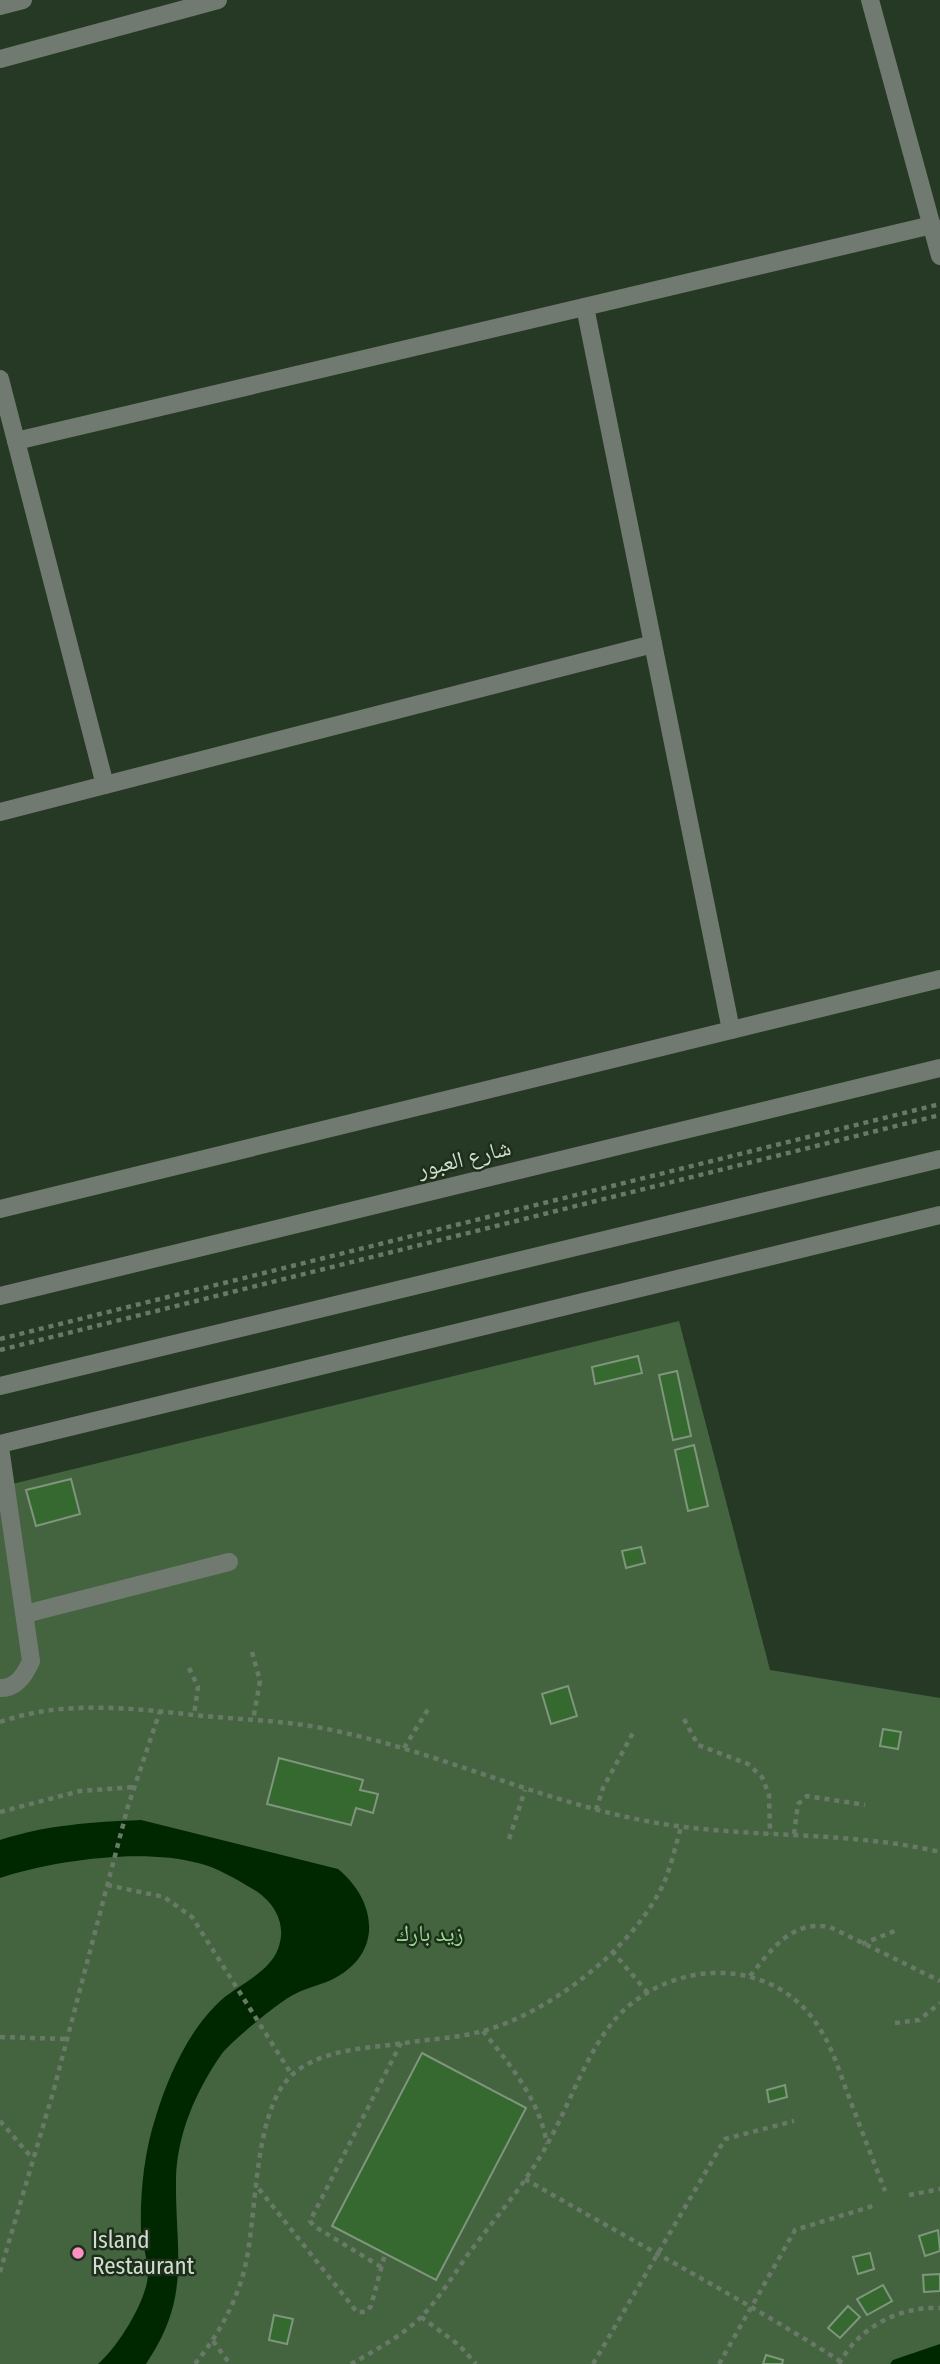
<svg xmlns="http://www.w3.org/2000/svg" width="940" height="2364" font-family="'Fira Sans Condensed','Noto Naskh Arabic',sans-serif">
	<rect width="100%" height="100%" fill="#263924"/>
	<!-- green -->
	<polygon fill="#446440" points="679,1321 770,1670 940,1698 940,2364 0,2364 0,1487"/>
	<!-- water -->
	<g fill="#002800">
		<path d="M141 1820 338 1869C376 1900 384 1952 335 1978 322 1985 308 1987 295 1994 281 2000 229 2043 221 2055 196 2091 177 2134 176 2179 175 2252 192 2296 146 2364H98C118 2347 148 2299 148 2273 148 2259 142 2245 141 2231 140 2192 144 2153 156 2116 168 2077 187 2034 216 2005 234 1986 268 1975 278 1949 288 1923 273 1900 251 1888 234 1878 218 1868 198 1863 143 1848 54 1860 0 1878V1840C46 1825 92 1822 141 1820Z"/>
		<polygon points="940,2344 940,2364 890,2364 893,2360"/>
	</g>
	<!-- building -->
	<g fill="#356930" stroke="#80957d" stroke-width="2">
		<polygon points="638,1356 642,1373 595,1384 592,1367"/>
		<polygon points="677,1371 691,1436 673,1440 659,1375"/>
		<polygon points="694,1445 708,1506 688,1511 675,1450"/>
		<polygon points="71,1479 80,1514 36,1526 26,1490"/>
		<polygon points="641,1547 645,1563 626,1568 622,1551"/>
		<polygon points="568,1686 577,1716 551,1724 542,1694"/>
		<polygon points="883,1729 901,1732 898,1749 880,1746"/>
		<polygon points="279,1758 363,1780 360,1790 378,1794 373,1813 356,1808 351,1825 267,1804"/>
		<polygon points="422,2053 526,2108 436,2280 332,2226"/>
		<polygon points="785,2085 787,2097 769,2102 767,2090"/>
		<polygon points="938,2230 940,2251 925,2256 919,2236"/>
		<polygon points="870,2253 874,2269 858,2274 853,2257"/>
		<polygon points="940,2274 940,2291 924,2292 923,2275"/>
		<polygon points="883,2285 892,2301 867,2315 857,2299"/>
		<polygon points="848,2306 860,2317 840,2338 828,2328"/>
		<polygon points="274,2315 293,2319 287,2344 269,2340"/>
		<polygon points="766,2355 783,2360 782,2364 763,2364"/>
	</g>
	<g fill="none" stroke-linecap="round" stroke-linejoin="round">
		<!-- path -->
		<g stroke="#697967" stroke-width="4.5" stroke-dasharray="5 5" stroke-linecap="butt">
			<polyline points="0,1339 940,1104"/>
			<polyline points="0,1350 940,1115"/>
			<polyline points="252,1652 260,1681 253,1720"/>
			<polyline points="189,1668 198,1687 194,1715"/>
			<polyline points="684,1719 698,1745 748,1764 762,1777 769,1795 770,1834"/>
			<path d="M0 1722C63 1700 129 1708 194 1715 241 1720 289 1720 336 1731 440 1753 536 1799 641 1820 740 1840 841 1829 940 1852"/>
			<polyline points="404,1748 430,1706"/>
			<polyline points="596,1810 603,1788 634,1731"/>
			<polyline points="0,1812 80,1791 135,1787"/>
			<polyline points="794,1834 798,1804 807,1796 865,1805"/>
			<polyline points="509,1839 525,1790"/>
			<polyline points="107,1885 164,1897 192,1917 292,2075"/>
			<polyline points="862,1944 897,1930"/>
			<polyline points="612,1951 648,1993"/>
			<path d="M750 1976C772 1949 791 1920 830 1927L940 1981"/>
			<polyline points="895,2023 919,2020 940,2003"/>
			<path d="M483 2031C511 2066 539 2099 547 2144"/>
			<polyline points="0,2037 67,2039"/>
			<polyline points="0,2121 33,2159"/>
			<path d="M525 2179C630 2240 738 2296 840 2361"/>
			<polyline points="259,2189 357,2312 366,2312 371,2306 385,2254"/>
			<polyline points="909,2195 940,2189"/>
			<polyline points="381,2267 314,2226 310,2221 401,2043"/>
			<polyline points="0,2272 54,2089 128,1806 160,1711"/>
			<polyline points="421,2317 459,2345 476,2364"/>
			<polyline points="213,2341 230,2364"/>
			<path d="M195 2364C218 2335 234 2307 244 2271 258 2218 252 2109 293 2074 324 2048 366 2049 404 2043 430 2039 458 2038 483 2031 552 2012 638 1945 666 1878 672 1862 676 1844 681 1827"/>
			<path d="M351 2364C374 2351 402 2336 421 2317 439 2299 454 2274 469 2253 496 2217 528 2181 549 2141 570 2103 589 2047 618 2016 674 1957 776 1956 820 2029 833 2049 840 2074 849 2097 861 2129 873 2160 885 2191"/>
			<polyline points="593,2364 725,2139 794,2121"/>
			<polyline points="719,2364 795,2230 876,2205"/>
			<path d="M839 2364C858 2328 899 2306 940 2308"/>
		</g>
		<!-- minor -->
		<g stroke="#717a70" stroke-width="18">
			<polyline points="870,0 940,256"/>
			<polyline points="0,6 23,0"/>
			<polyline points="0,59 218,0"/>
			<polyline points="585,307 731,1030"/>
			<polyline points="0,379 105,785"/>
			<polyline points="16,441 932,225"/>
			<polyline points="0,812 653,644"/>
			<polyline points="0,1209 940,979"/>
			<polyline points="0,1296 940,1068"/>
			<polyline points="0,1386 940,1159"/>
			<polyline points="0,1444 940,1215"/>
			<path d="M0 1447 31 1661C25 1675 16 1689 0 1688"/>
			<polyline points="25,1614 229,1562"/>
		</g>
	</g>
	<!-- markers -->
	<circle fill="#fd8fc1" stroke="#1d2f1b" stroke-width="2.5" cx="78" cy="2253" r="7"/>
	<g text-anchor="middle" stroke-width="5" stroke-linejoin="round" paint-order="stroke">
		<!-- street labels -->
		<g font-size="23" fill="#d1ddd0" stroke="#1d2f1b">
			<text transform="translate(464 1158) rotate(-14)" y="8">شارع العبور</text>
		</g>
		<!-- park labels -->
		<g font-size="23" fill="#93dd8b" stroke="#1d2f1b">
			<text x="430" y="1941">زيد بارك</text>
		</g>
		<!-- poi labels -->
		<g font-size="23" fill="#d1ddd0" stroke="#1d2f1b" text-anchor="start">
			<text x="92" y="2248">Island<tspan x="92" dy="26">Restaurant</tspan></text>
		</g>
	</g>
</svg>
